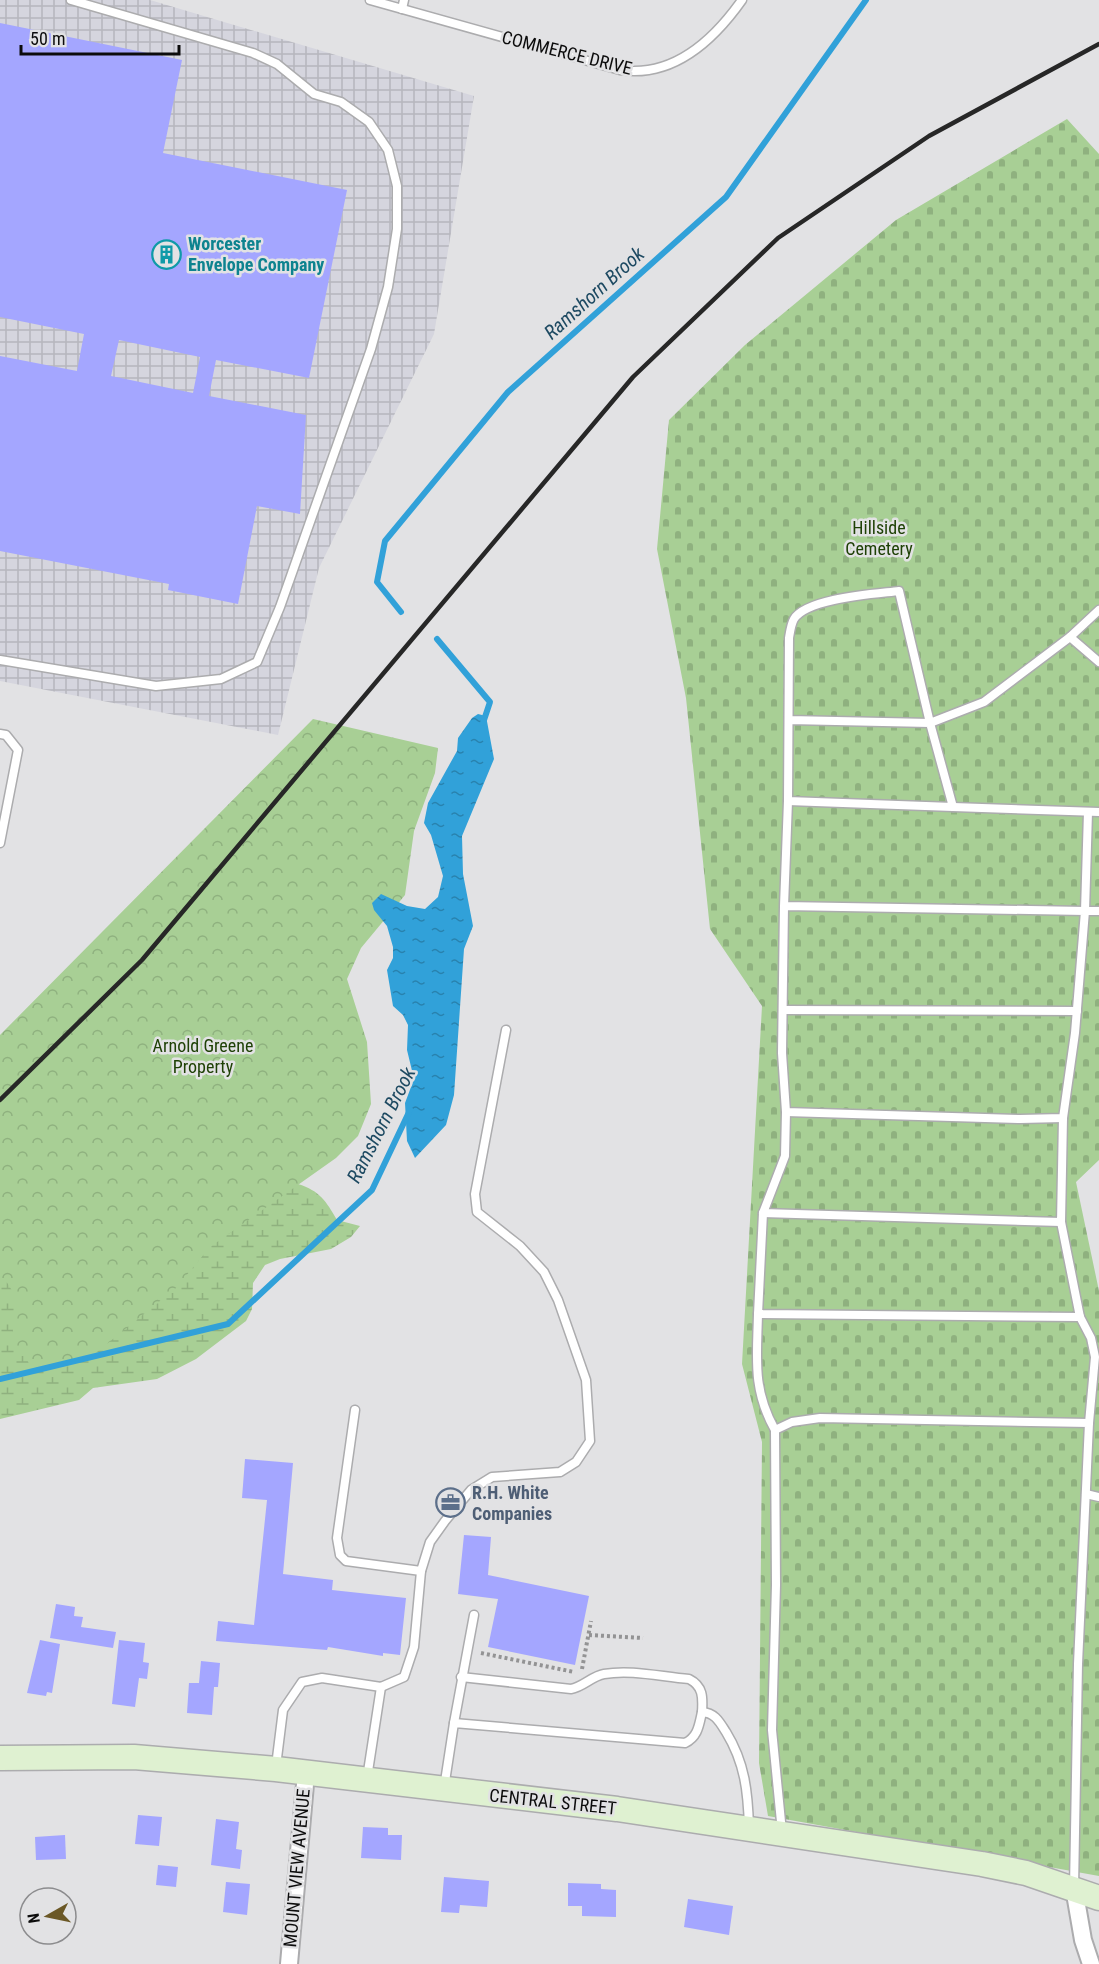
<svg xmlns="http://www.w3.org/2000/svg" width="1099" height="1964" font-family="'Roboto Condensed',sans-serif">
	<defs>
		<pattern id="industrial-grid" width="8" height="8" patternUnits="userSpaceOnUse" patternTransform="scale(1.5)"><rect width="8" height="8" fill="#d5d5de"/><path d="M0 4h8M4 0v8" fill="none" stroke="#b6b6bd"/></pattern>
		<pattern id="wetland-marsh" width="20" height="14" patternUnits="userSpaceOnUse" patternTransform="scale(1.5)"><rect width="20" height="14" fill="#a8cf95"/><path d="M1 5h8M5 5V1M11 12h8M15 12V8" fill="none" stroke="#8fb17f"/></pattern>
		<pattern id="cemetery-stones" width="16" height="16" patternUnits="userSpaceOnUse" patternTransform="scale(1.5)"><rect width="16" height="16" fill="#a8cf95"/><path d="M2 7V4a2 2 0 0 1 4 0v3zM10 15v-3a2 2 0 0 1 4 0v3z" fill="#8fb17f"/></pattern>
		<pattern id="park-crowns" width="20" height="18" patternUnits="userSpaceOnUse" patternTransform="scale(1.5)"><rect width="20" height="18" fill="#a8cf95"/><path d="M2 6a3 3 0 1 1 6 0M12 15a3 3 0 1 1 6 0" fill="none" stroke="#8fb17f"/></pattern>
		<pattern id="water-ripples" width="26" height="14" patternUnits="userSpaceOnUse" patternTransform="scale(1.5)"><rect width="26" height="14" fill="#31a1d9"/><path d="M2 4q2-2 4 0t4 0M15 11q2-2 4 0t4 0" fill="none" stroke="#2882ae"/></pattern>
	</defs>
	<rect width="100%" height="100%" fill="#e2e2e4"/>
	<!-- industrial -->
	<polygon fill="url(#industrial-grid)" points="0,0 150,0 474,96 434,334 319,568 278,735 0,681"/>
	<!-- wetland -->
	<path fill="url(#wetland-marsh)" d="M298 1184C320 1191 326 1201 337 1220L360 1226 351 1237 331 1249 280 1259 265 1265 253 1283 252 1309 246 1321 196 1359 157 1379 93 1388 79 1400 0 1419V1282Z"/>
	<!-- cemetery -->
	<polygon fill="url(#cemetery-stones)" points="1067,119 1099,154 1099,1160 1076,1182 1099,1291 1099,1876 768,1816 759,1763 762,1442 742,1364 762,1006 710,929 686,698 657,549 669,420 745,345 896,220"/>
	<!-- park -->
	<polygon fill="url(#park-crowns)" points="313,719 438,748 435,773 414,831 405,895 361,948 347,979 367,1042 371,1104 358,1136 336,1158 210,1247 176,1288 92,1356 56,1368 32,1367 12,1339 16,1297 6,1281 0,1283 0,1035"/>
	<!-- water -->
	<polygon fill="url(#water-ripples)" points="478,714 486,716 494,759 462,836 463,874 473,926 464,949 454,1095 446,1125 415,1158 407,1141 405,1103 414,1079 407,1050 408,1025 403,1015 393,1006 387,970 393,958 393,947 387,926 374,910 372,903 381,894 407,906 425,909 438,897 443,876 431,835 424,823 428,803 457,751 458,738 472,718"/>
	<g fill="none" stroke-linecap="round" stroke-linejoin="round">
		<!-- stream -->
		<g stroke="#31a1d9" stroke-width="6">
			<polyline points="401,612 377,582 385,541 508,392 726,197 866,0"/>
			<polyline points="437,639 490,702 483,723"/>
			<polyline points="0,1379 228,1324 372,1190 410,1110"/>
		</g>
	</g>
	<!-- building -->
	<g fill="#a4a6ff" fill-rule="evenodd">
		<path d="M0 23 182 60 163 153 347 190 309 378 216 360 209 396 306 415 300 514 257 506 238 604 168 590 169 584 0 551V356L77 371 84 334 0 317ZM119 340 200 357 193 393 111 376Z"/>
		<polygon points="245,1459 293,1463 283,1574 333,1580 332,1590 406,1598 400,1655 383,1653 383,1656 328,1647 327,1650 216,1641 218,1621 254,1625 267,1500 242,1498"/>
		<polygon points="464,1535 491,1537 488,1575 589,1596 575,1665 488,1647 498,1599 458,1594"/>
		<polygon points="56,1604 75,1607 74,1616 83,1617 81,1627 116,1632 113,1648 50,1638"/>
		<polygon points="40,1640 60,1644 52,1693 47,1692 46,1696 27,1693"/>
		<polygon points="119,1640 145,1643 143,1662 149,1663 147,1679 139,1678 135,1707 112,1704"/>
		<polygon points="201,1661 220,1663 218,1687 214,1687 212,1715 187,1713 189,1683 199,1683"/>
		<polygon points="138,1815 162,1817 159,1846 135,1844"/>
		<polygon points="216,1819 239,1822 236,1849 242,1850 240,1869 211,1865"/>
		<polygon points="363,1827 388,1828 388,1835 402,1835 401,1860 361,1858"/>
		<polygon points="65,1835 66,1859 36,1860 35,1837"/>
		<polygon points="158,1865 178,1867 176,1887 156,1885"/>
		<polygon points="444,1877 489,1881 487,1907 460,1905 459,1913 441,1912"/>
		<polygon points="226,1882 250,1884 247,1915 223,1912"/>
		<polygon points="568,1883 601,1884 601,1889 616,1890 616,1917 582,1916 582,1906 568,1906"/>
		<polygon points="688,1899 733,1906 729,1935 684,1927"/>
	</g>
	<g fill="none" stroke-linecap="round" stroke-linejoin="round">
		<defs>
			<g id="lane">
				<path d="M370 0 620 70C673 78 713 41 742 0"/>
				<polyline points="402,9 404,0"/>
				<polyline points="1070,637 1099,610"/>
				<polyline points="0,660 156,686 221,679 257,662 280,607 371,349 388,287 397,229 397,186 388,150 369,122 341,102 314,94 277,64 253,53 71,0"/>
				<path d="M789 720 930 723 953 807 788 801 789 638C790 632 791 624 794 619 807 598 875 594 899 591L930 723 984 702 1070 637 1099 662"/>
				<polyline points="0,734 6,735 18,750 0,843"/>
				<polyline points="953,807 1099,812"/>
				<polyline points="1088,812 1085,911 1099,911"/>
				<polyline points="784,906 782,1053 786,1112 1020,1119 1063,1118 1075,1033 1085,911 784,906 788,801"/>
				<polyline points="784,1010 1077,1011"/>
				<polyline points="786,1112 785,1156 763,1213 1061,1222 1063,1118"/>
				<polyline points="763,1213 758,1314 1080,1317"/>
				<polyline points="1061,1222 1080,1317 1091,1338 1095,1357 1089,1423"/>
				<path d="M758 1314C757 1358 752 1389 775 1430"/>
				<polyline points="355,1410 337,1538 340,1555 346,1561 421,1571"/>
				<polyline points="1086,1494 1099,1497"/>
				<path d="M461 1677 571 1689C583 1687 592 1676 604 1674 631 1669 662 1677 689 1679 703 1686 703 1697 702 1712"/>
				<polyline points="454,1723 474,1615"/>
				<polyline points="276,1766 283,1710 302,1682 322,1678 381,1687 404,1677 414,1647 421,1571 430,1542 445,1521 471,1490 492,1477 560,1472 576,1462 590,1441 586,1380 558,1300 544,1272 520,1246 477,1212 475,1194 506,1030"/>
				<polyline points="367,1778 381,1687"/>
				<path d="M444 1788 454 1723 685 1743C698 1737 699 1725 702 1712 715 1713 719 1721 726 1732 745 1763 748 1792 749 1828"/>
				<polyline points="782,1832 772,1730 776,1585 775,1430 792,1422 820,1418 1089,1423 1078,1664 1074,1888"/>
			</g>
			<g id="street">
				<polyline points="1074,1888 1083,1940 1091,1964"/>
				<polyline points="289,1964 306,1773"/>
			</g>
			<polyline id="secondary" points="0,1758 134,1757 276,1769 617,1809 982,1864 1026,1873 1099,1898"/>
		</defs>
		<!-- lane casing -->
		<use href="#lane" stroke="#acacae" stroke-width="11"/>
		<!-- street casing -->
		<use href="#street" stroke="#acacae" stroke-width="20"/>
		<!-- secondary casing -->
		<use href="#secondary" stroke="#acacae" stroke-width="27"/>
		<!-- path -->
		<g stroke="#939394" stroke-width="4" stroke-dasharray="3 3" stroke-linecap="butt">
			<polyline points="589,1635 643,1638"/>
			<polyline points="481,1653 574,1672"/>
			<polyline points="582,1669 591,1621"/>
		</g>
		<!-- lane -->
		<use href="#lane" stroke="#fff" stroke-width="8"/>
		<!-- street -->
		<use href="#street" stroke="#fff" stroke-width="16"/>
		<!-- secondary -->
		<use href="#secondary" stroke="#dff1d1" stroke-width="24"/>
		<!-- rail -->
		<polyline stroke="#272727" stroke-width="4.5" points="0,1100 142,960 633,377 778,238 929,136 1099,44"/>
	</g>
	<!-- icons -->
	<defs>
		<symbol id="building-ring" viewBox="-11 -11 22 22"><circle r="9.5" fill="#e2e2e4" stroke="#0f9aa8" stroke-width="1.5"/><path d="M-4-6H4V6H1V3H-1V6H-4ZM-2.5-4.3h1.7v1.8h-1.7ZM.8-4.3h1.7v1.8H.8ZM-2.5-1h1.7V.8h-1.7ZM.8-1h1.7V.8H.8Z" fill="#0f9aa8"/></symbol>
		<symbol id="office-ring" viewBox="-11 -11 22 22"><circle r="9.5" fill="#e2e2e4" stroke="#5c6f8a" stroke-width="1.5"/><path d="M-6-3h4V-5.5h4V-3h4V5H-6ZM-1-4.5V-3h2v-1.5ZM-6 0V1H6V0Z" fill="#5c6f8a"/></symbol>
	</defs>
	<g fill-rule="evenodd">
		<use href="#building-ring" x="150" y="238" width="33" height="33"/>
		<use href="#office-ring" x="434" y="1486" width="33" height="33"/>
	</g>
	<g text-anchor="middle" stroke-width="5" stroke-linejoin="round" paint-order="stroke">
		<!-- street labels -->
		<g font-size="18" fill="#0c0c0c" stroke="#e2e2e4">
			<text transform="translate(567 53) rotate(14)" y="6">COMMERCE DRIVE</text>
			<text transform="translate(553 1802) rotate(6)" y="6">CENTRAL STREET</text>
			<text transform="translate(297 1868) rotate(-85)" y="6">MOUNT VIEW AVENUE</text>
		</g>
		<!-- culture labels -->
		<g font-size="18" font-weight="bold" fill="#0d838f" stroke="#e2e2e4" text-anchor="start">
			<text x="188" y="250">Worcester<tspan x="188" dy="21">Envelope Company</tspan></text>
		</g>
		<!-- park labels -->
		<g font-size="18" fill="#1e4105" stroke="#e2e2e4">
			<text x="879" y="534">Hillside<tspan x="879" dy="21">Cemetery</tspan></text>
			<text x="203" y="1052">Arnold Greene<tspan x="203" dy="21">Property</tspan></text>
		</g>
		<!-- service labels -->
		<g font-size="18" font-weight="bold" fill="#4e5e75" stroke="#e2e2e4" text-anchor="start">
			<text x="472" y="1499">R.H. White<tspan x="472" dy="21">Companies</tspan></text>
		</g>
		<!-- water labels -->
		<g font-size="20" font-style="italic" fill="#1e4a62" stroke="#e2e2e4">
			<text transform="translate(594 293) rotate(-42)" y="7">Ramshorn Brook</text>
			<text transform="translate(381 1125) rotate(-63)" y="7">Ramshorn Brook</text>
		</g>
	</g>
	<!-- north arrow -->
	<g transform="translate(48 1916) rotate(261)"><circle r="28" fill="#e2e2e4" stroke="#8c8c8e" stroke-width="1.5"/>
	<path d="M0-4.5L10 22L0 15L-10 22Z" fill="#6b5826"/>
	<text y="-9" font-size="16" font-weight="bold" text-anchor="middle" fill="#0c0c0c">N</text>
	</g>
	<!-- scale -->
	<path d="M21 45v9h158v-9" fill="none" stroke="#0c0c0c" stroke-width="3"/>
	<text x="30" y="45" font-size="18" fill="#0c0c0c" stroke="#e2e2e4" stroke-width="4.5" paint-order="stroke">50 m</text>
</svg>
